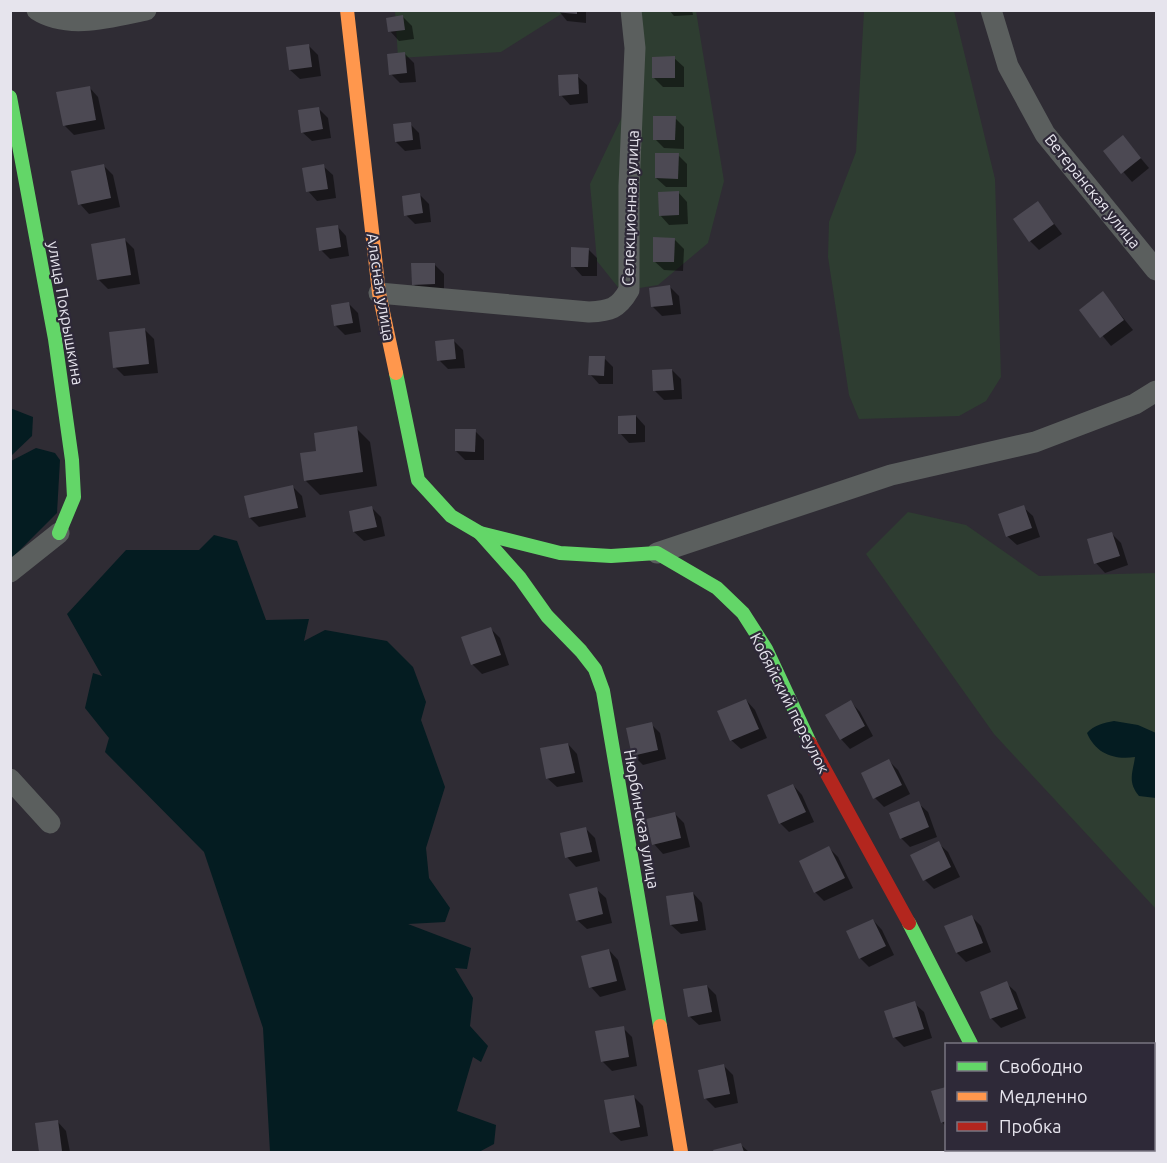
<svg xmlns="http://www.w3.org/2000/svg" width="1167" height="1163" font-family="Ubuntu,sans-serif">
	<rect width="100%" height="100%" fill="#2f2c34"/>
	<!-- green -->
	<g fill="#2e3d31">
		<polygon points="395,11 566,11 501,52 398,58"/>
		<polygon points="630,11 696,11 724,181 708,243 658,285 621,291 597,261 590,184 622,117"/>
		<polygon points="864,11 954,11 995,179 1001,377 986,401 959,416 859,419 849,395 828,257 829,222 856,152"/>
		<polygon points="908,512 966,525 1039,576 1156,573 1156,909 994,734 866,554"/>
	</g>
	<!-- water -->
	<g fill="#041c21">
		<polygon points="10,408 33,417 32,436 11,456"/>
		<polygon points="36,448 55,453 60,460 57,513 11,559 11,461"/>
		<polygon points="214,535 237,541 266,620 309,619 304,641 325,630 387,641 413,667 426,702 421,720 445,787 426,848 429,878 450,908 445,922 408,924 471,948 467,969 455,968 473,998 470,1026 488,1046 481,1062 473,1057 457,1111 496,1125 494,1144 479,1152 270,1152 263,1028 204,852 105,752 109,738 85,708 93,673 102,676 67,614 126,550 199,550"/>
		<path d="M1114 721 1138 725 1156 733V798L1139 796C1127 782 1133 772 1135 757 1114 760 1096 754 1087 733 1094 725 1104 723 1114 721Z"/>
	</g>
	<!-- shadow -->
	<g fill="#0007">
		<polygon points="558,10 586,10 586,23 567,21"/>
		<polygon points="669,10 692,10 693,15 674,16"/>
		<polygon points="403,17 412,26 414,39 399,41 390,31"/>
		<polygon points="309,46 318,55 321,76 300,79 290,70"/>
		<polygon points="405,54 414,63 416,82 400,83 391,74"/>
		<polygon points="674,58 684,67 684,87 663,87 654,78"/>
		<polygon points="577,76 587,85 588,103 570,105 561,95"/>
		<polygon points="89,87 98,97 105,129 74,135 65,126"/>
		<polygon points="318,108 328,118 331,138 312,141 302,132"/>
		<polygon points="675,118 684,127 684,149 664,148 655,139"/>
		<polygon points="410,124 419,133 421,149 405,151 396,142"/>
		<polygon points="1123,137 1149,168 1132,182 1105,151"/>
		<polygon points="678,155 687,164 687,187 666,187 656,178"/>
		<polygon points="104,166 113,175 120,207 89,214 80,204"/>
		<polygon points="323,166 333,175 336,198 317,201 308,191"/>
		<polygon points="678,192 687,202 688,224 669,225 660,215"/>
		<polygon points="420,195 429,204 431,222 415,224 406,215"/>
		<polygon points="1038,203 1062,234 1039,250 1030,241"/>
		<polygon points="337,226 346,236 349,256 330,259 321,250"/>
		<polygon points="674,239 684,249 683,271 664,270 654,261"/>
		<polygon points="125,240 134,249 140,284 108,289 99,280"/>
		<polygon points="588,249 597,258 597,276 582,276 573,266"/>
		<polygon points="434,264 444,274 444,293 423,293 413,284"/>
		<polygon points="670,287 679,296 681,314 662,316 653,307"/>
		<polygon points="1103,293 1133,330 1111,346 1081,310"/>
		<polygon points="349,304 358,313 361,332 345,335 335,325"/>
		<polygon points="145,330 154,339 158,373 124,376 115,367"/>
		<polygon points="454,341 463,350 465,368 448,369 439,360"/>
		<polygon points="604,358 613,367 613,384 599,384 590,374"/>
		<polygon points="672,370 681,379 682,399 664,400 655,391"/>
		<polygon points="636,416 645,426 645,442 629,443 620,433"/>
		<polygon points="356,428 370,442 377,486 320,495 306,481 318,452"/>
		<polygon points="475,431 484,440 484,460 465,460 456,451"/>
		<polygon points="293,487 302,496 306,517 259,527 250,518"/>
		<polygon points="1023,507 1033,516 1040,537 1017,545 1007,536"/>
		<polygon points="372,508 381,517 385,536 364,541 354,532 350,512"/>
		<polygon points="1112,534 1121,543 1128,565 1105,573 1096,563"/>
		<polygon points="491,629 500,638 509,665 482,674 473,665 463,638"/>
		<polygon points="746,700 755,710 767,738 741,749 731,740"/>
		<polygon points="851,702 860,712 873,736 850,749 841,739"/>
		<polygon points="651,724 660,733 666,759 643,765 634,756"/>
		<polygon points="568,744 577,754 583,782 557,787 547,778"/>
		<polygon points="889,761 898,770 910,794 884,807 875,798"/>
		<polygon points="793,785 802,795 814,822 789,832 780,823"/>
		<polygon points="918,803 928,812 937,837 910,847 901,838"/>
		<polygon points="674,813 684,823 690,847 663,854 654,844"/>
		<polygon points="586,829 595,838 600,861 576,867 567,857"/>
		<polygon points="938,843 948,852 960,877 934,889 925,880"/>
		<polygon points="829,848 838,857 853,888 824,901 815,892"/>
		<polygon points="596,889 606,898 612,923 587,929 577,920"/>
		<polygon points="693,893 702,903 706,930 681,934 671,925"/>
		<polygon points="972,917 981,926 991,952 966,962 957,953"/>
		<polygon points="873,920 882,930 894,955 869,967 860,958"/>
		<polygon points="609,950 618,960 626,990 600,997 591,987"/>
		<polygon points="1006,983 1016,992 1026,1018 1001,1028 991,1018"/>
		<polygon points="707,986 716,995 721,1021 699,1025 689,1016"/>
		<polygon points="914,1003 924,1012 932,1038 904,1047 894,1037"/>
		<polygon points="623,1028 632,1037 637,1066 612,1071 602,1061"/>
		<polygon points="724,1066 733,1075 738,1103 715,1108 705,1098"/>
		<polygon points="946,1088 946,1127 942,1122 933,1092"/>
		<polygon points="633,1096 643,1106 648,1136 621,1141 611,1132"/>
		<polygon points="57,1121 66,1131 70,1152 41,1152 37,1124"/>
		<polygon points="741,1145 749,1152 715,1152 715,1151"/>
	</g>
	<!-- building -->
	<g fill="#4c4953">
		<polygon points="554,10 577,10 577,14 554,12"/>
		<polygon points="403,15 405,30 388,32 386,18"/>
		<polygon points="309,44 312,67 289,70 286,47"/>
		<polygon points="405,52 407,73 389,75 387,54"/>
		<polygon points="675,56 675,78 652,78 652,57"/>
		<polygon points="578,74 579,94 559,96 558,75"/>
		<polygon points="90,86 96,120 63,126 56,92"/>
		<polygon points="319,107 323,129 301,133 298,110"/>
		<polygon points="653,116 676,116 675,140 653,140"/>
		<polygon points="411,122 413,140 395,142 393,124"/>
		<polygon points="1123,135 1141,158 1121,174 1103,151"/>
		<polygon points="655,153 679,153 678,179 655,178"/>
		<polygon points="104,164 111,198 78,205 71,171"/>
		<polygon points="324,164 328,189 306,192 302,168"/>
		<polygon points="679,191 679,215 659,216 658,192"/>
		<polygon points="420,193 423,213 404,216 402,196"/>
		<polygon points="1038,201 1054,224 1029,242 1013,219"/>
		<polygon points="338,225 341,247 319,251 316,228"/>
		<polygon points="653,237 675,238 674,262 653,262"/>
		<polygon points="125,238 131,275 97,280 91,244"/>
		<polygon points="571,247 589,248 588,267 571,267"/>
		<polygon points="411,263 435,263 435,284 412,285"/>
		<polygon points="670,285 673,305 651,307 649,288"/>
		<polygon points="1103,291 1124,320 1100,338 1079,310"/>
		<polygon points="349,302 353,323 334,326 331,305"/>
		<polygon points="145,328 149,364 113,368 109,332"/>
		<polygon points="454,339 456,359 437,361 435,341"/>
		<polygon points="589,356 605,356 604,376 588,375"/>
		<polygon points="672,369 674,390 653,391 652,370"/>
		<polygon points="636,415 636,434 618,434 618,416"/>
		<polygon points="357,426 363,472 304,481 300,453 316,451 314,433"/>
		<polygon points="455,429 476,429 475,452 455,451"/>
		<polygon points="293,485 298,508 249,518 244,496"/>
		<polygon points="1024,505 1032,528 1006,537 998,514"/>
		<polygon points="372,506 377,527 353,532 349,511"/>
		<polygon points="1112,532 1120,556 1094,564 1087,539"/>
		<polygon points="491,627 501,655 471,665 461,637"/>
		<polygon points="746,699 759,729 730,741 717,711"/>
		<polygon points="851,700 865,726 840,740 825,715"/>
		<polygon points="652,722 658,750 632,756 626,728"/>
		<polygon points="568,743 575,773 546,779 540,748"/>
		<polygon points="889,759 902,785 873,799 861,773"/>
		<polygon points="793,784 806,812 779,824 767,795"/>
		<polygon points="919,801 929,827 900,839 889,813"/>
		<polygon points="675,812 681,838 652,845 646,819"/>
		<polygon points="586,827 592,852 565,858 560,833"/>
		<polygon points="939,841 951,867 923,881 910,855"/>
		<polygon points="829,846 845,878 814,893 799,861"/>
		<polygon points="597,887 603,914 576,921 569,894"/>
		<polygon points="693,892 698,921 670,925 666,896"/>
		<polygon points="972,915 983,943 956,953 944,926"/>
		<polygon points="873,919 886,946 859,959 846,931"/>
		<polygon points="609,949 617,981 589,988 581,956"/>
		<polygon points="1007,981 1018,1009 990,1019 980,992"/>
		<polygon points="707,985 712,1012 688,1017 683,989"/>
		<polygon points="915,1001 924,1029 893,1038 884,1011"/>
		<polygon points="624,1026 629,1057 601,1062 595,1031"/>
		<polygon points="724,1064 730,1094 704,1099 698,1070"/>
		<polygon points="946,1087 946,1121 941,1123 931,1091"/>
		<polygon points="634,1095 640,1127 610,1133 604,1100"/>
		<polygon points="58,1120 62,1151 39,1152 35,1123"/>
		<polygon points="741,1143 744,1152 714,1152 713,1150"/>
	</g>
	<g fill="none" stroke-linecap="round" stroke-linejoin="round">
		<!-- street -->
		<g stroke="#5b5f5e" stroke-width="21">
			<path d="M37 10C68 30 112 17 146 10"/>
			<polyline points="991,10 1008,66 1045,134 1156,270"/>
			<path d="M379 293 589 312C610 311 618 309 629 290V186L635 48 631 10"/>
			<polyline points="657,553 891,475 1035,442 1135,404 1156,391"/>
			<polyline points="10,572 59,533"/>
			<polyline points="10,779 50,823"/>
			<polyline points="1021,1150 1022,1152"/>
		</g>
		<!-- fast -->
		<g stroke="#63d668" stroke-width="14">
			<polyline points="10,97 55,339 72,460 74,497 59,533"/>
			<polyline points="396,373 418,480 451,516 480,533 560,553 611,556 657,553 717,588 743,613 766,649 810,743"/>
			<polyline points="480,533 520,578 547,616 581,651 595,669 603,691 660,1026"/>
			<polyline points="909,923 971,1044"/>
		</g>
		<!-- slow -->
		<g stroke="#ff974d" stroke-width="14">
			<polyline points="347,10 379,293 396,373"/>
			<polyline points="660,1026 681,1152"/>
		</g>
		<!-- jam -->
		<polyline stroke="#b3261e" stroke-width="14" points="810,743 909,923"/>
	</g>
	<g text-anchor="middle" stroke-width="4.5" stroke-linejoin="round" paint-order="stroke">
		<!-- street labels -->
		<g font-size="16" fill="#e6e4ed" stroke="#2e2938">
			<text transform="translate(1093 191) rotate(51)" y="6">Ветеранская улица</text>
			<text transform="translate(630 208) rotate(-88)" y="6">Селекционная улица</text>
			<text transform="translate(381 287) rotate(81)" y="6">Аласная улица</text>
			<text transform="translate(66 313) rotate(80)" y="6">улица Покрышкина</text>
			<text transform="translate(790 703) rotate(63)" y="6">Кобяйский переулок</text>
			<text transform="translate(642 819) rotate(80)" y="6">Нюрбинская улица</text>
		</g>
	</g>
	<!-- border -->
	<rect width="1167" height="1163" fill="none" stroke="#e6e4ed" stroke-width="24"/>
	<!-- legend -->
	<rect x="945" y="1043" width="210" height="108" fill="#2e2938" stroke="#787480" stroke-width="1.5"/>
	<rect x="957" y="1062" width="30" height="9" fill="#63d668" stroke="#787480" stroke-width="1.5"/>
	<text x="999" y="1073" font-size="18" fill="#e6e4ed">Свободно</text>
	<rect x="957" y="1092" width="30" height="9" fill="#ff974d" stroke="#787480" stroke-width="1.5"/>
	<text x="999" y="1103" font-size="18" fill="#e6e4ed">Медленно</text>
	<rect x="957" y="1122" width="30" height="9" fill="#b3261e" stroke="#787480" stroke-width="1.5"/>
	<text x="999" y="1133" font-size="18" fill="#e6e4ed">Пробка</text>
</svg>
